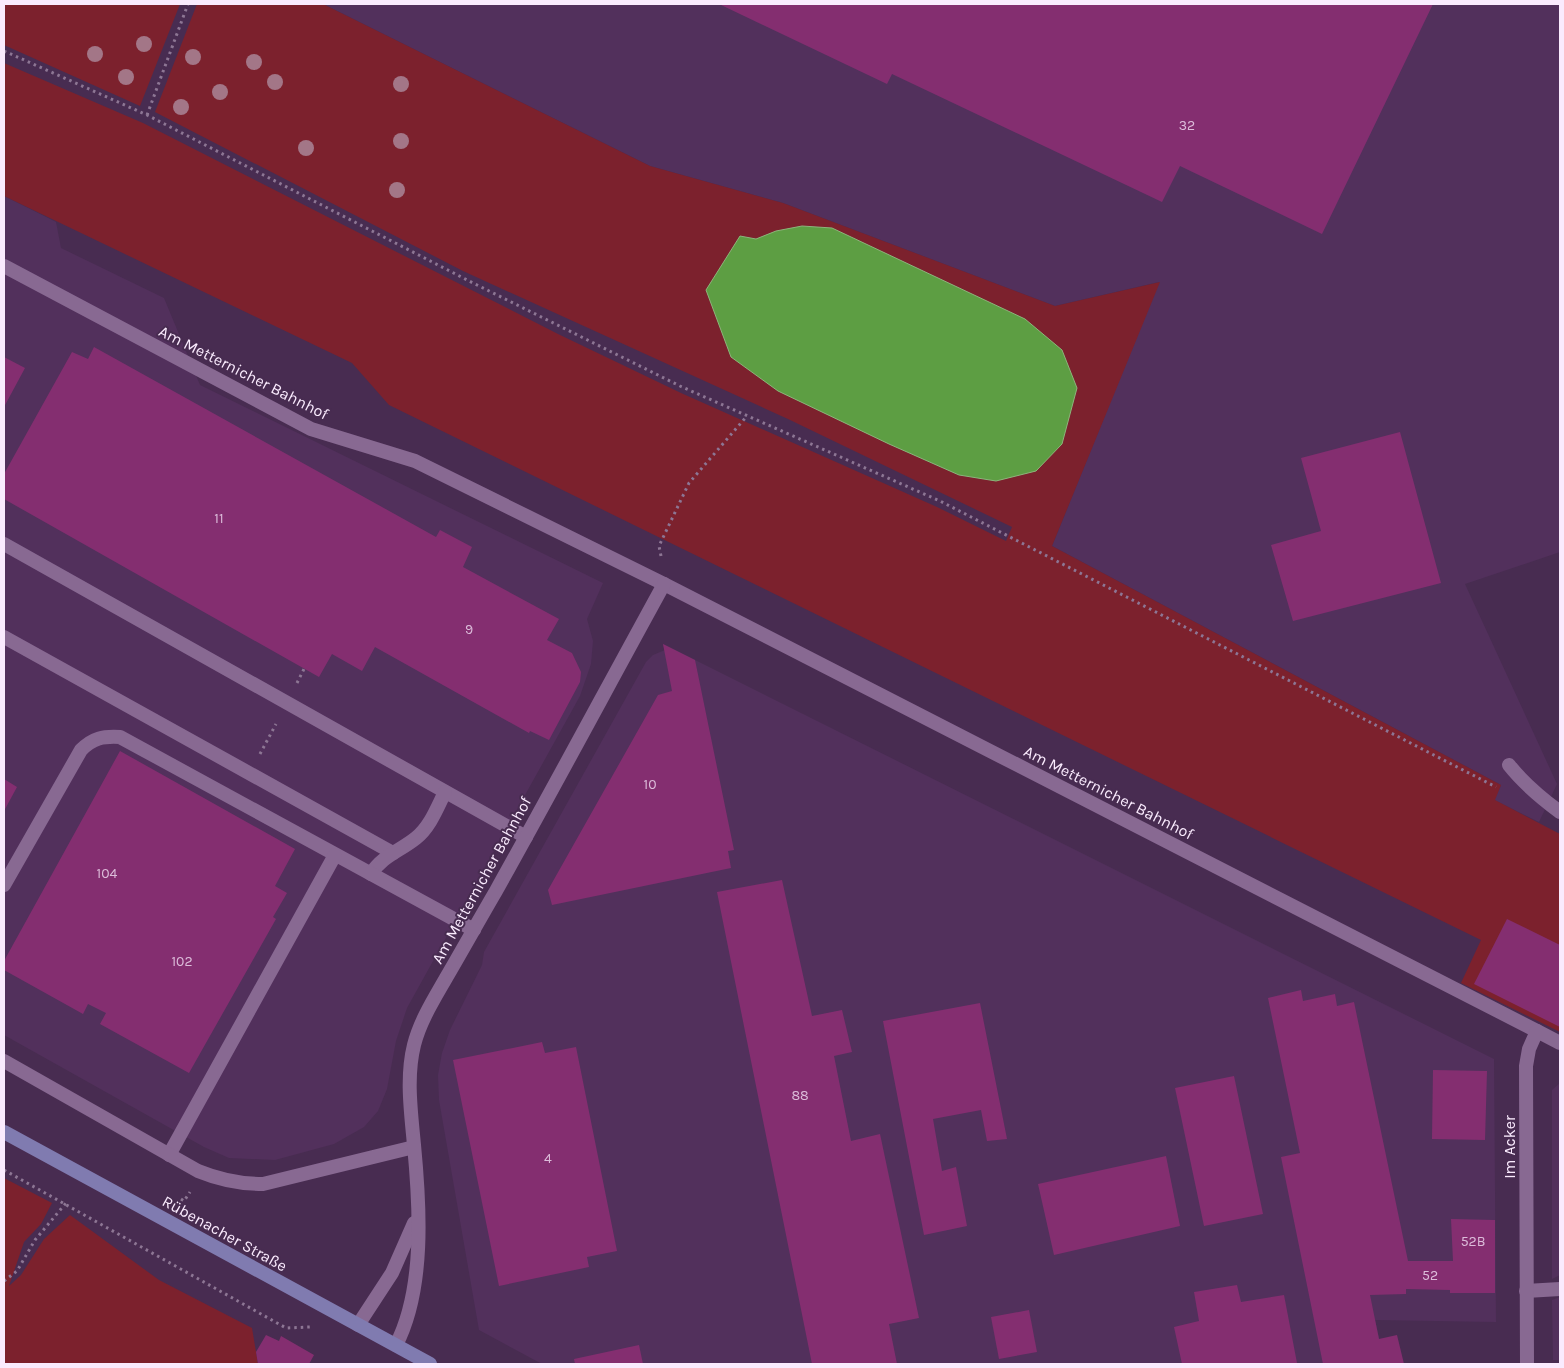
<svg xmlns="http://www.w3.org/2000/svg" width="1564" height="1368" font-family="Karla,sans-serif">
	<rect width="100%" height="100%" fill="#482c51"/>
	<!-- built -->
	<g fill="#52305c">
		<polygon points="323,4 1560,4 1560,552 1465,584 1557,784 1539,822 1494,800 1501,785 1052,546 1159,282 1055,306 783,203 650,166"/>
		<polygon points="4,196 56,222 61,248 164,298 200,385 603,583 587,619 593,641 591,664 580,696 407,1008 396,1041 387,1089 378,1111 364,1127 334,1144 275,1160 229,1158 204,1147 4,1035"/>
		<polygon points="663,644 1494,1059 1496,1322 1375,1320 1385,1364 542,1364 479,1330 439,1100 438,1075 442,1053 450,1030 482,965 484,952 646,662 653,655 665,650"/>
		<polygon points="1560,1083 1560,1275 1552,1279 1552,1090"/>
		<polygon points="1560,1297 1560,1360 1553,1360 1552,1300"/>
	</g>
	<!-- green -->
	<g fill="#7c212d" fill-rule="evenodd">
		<polygon points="4,4 180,4 140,106 4,45"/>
		<path d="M197 4H323L650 166 783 203 1055 306 1160 282 1052 546 1501 785 1495 800 1560 834V1032L1461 983 1481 940 389 405 352 363 4 196V63L143 123 558 334 681 393 937 507 1006 541 1012 527 788 419 463 271 155 112ZM740 236 756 239 996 481 959 475 889 444Z"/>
		<polygon points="4,1178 52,1203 41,1224 24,1242 9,1286 21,1275 44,1239 70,1215 159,1280 252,1328 258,1364 4,1364"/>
	</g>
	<!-- water -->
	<polygon fill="#5d9e43" stroke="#8cb57b" points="802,226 832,228 1025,319 1062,350 1077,388 1062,444 1036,471 996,481 959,475 889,444 778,391 731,357 706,290 740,236 756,239 776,231"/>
	<!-- building -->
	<g fill="#842e70">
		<polygon points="719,4 1433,4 1322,234 1180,166 1162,202 892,74 887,84"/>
		<polygon points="94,347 436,537 440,530 472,547 463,567 559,619 547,640 572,653 581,672 580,682 549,740 530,731 529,733 375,647 362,671 332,654 319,677 4,499 4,474 72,352 88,359"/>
		<polygon points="4,357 25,368 4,407"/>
		<polygon points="1400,432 1441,583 1293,621 1271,545 1321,531 1301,458"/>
		<polygon points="663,644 695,660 734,850 728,851 731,868 552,905 548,890 658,695 672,691"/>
		<polygon points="120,751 295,849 275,886 287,893 273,917 276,919 189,1073 100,1024 106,1013 88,1004 83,1014 4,970 4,961"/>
		<polygon points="4,779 17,787 4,811"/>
		<polygon points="782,880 812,1016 842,1010 852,1052 834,1056 851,1141 880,1134 919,1318 889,1324 897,1364 812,1364 717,892"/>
		<polygon points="1507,919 1560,945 1560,1027 1474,984"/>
		<polygon points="1301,990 1303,1001 1335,994 1337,1006 1354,1002 1408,1261 1453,1261 1451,1219 1495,1220 1495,1293 1450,1293 1450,1290 1406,1289 1406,1294 1370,1295 1379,1339 1397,1335 1404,1364 1323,1364 1281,1157 1300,1153 1268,998"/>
		<polygon points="980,1003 1007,1139 987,1141 981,1110 933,1119 942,1171 956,1167 967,1226 924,1235 883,1021"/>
		<polygon points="542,1042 545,1053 576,1047 617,1251 587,1257 589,1267 499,1286 453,1060"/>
		<polygon points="1433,1070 1487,1071 1485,1140 1432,1139"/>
		<polygon points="1234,1076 1263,1214 1204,1226 1175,1088"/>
		<polygon points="1166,1156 1180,1226 1054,1255 1038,1184"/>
		<polygon points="1237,1285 1241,1302 1284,1295 1297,1363 1182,1364 1174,1327 1199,1321 1194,1292"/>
		<polygon points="1029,1310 1037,1352 999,1359 991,1317"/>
		<polygon points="266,1335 279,1341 281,1336 314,1355 309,1364 258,1364 256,1352"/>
		<polygon points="639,1345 643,1364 575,1364 574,1359"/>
	</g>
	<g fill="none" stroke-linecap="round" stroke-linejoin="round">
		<!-- path -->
		<g stroke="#8d7694" stroke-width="3" stroke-dasharray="2.5 4" stroke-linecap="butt">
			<polyline points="4,51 147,115 473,283 680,386 940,501 1496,787"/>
			<polyline points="147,115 188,4"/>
			<polyline points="661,556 659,546 689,483 747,416"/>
			<polyline points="297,683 304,669"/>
			<polyline points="260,754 276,724"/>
			<polyline points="4,1170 286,1328 310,1327"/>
			<polyline points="181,1199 184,1201 190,1192"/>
			<polyline points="4,1281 17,1271 35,1240 66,1203"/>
		</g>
		<!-- service -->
		<g stroke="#886992" stroke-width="14">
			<polyline points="4,544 526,837"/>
			<polyline points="4,637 393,853"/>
			<path d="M371 874C382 856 400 851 416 838 430 827 437 808 445 792"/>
			<path d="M4 885 81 750C93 738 103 736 120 737L474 930"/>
			<polyline points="169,1155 335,855"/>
		</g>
		<!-- minor -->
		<g stroke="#886992" stroke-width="14">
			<polyline points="4,266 311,429 415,461 664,584 1537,1031"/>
			<path d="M1509 765C1524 784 1541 798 1560 812"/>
			<path d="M4 1061 198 1171C220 1180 240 1184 263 1184L414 1147"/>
			<polyline points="1526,1291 1560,1289"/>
			<polyline points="358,1325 392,1273 414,1223"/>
			<path d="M396 1345C425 1289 420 1207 414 1145 411 1112 406 1077 414 1045 420 1021 434 999 446 978 463 949 479 920 496 891 553 789 608 686 664 584"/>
			<polyline points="1527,1364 1526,1066 1529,1049 1537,1031 1560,1043"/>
		</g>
		<!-- secondary -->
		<polyline stroke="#807bb0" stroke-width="14" points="4,1132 430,1364"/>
	</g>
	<!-- trees -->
	<g fill="#a37687">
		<circle cx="144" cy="44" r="8"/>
		<circle cx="95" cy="54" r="8"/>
		<circle cx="193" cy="57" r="8"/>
		<circle cx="254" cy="62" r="8"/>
		<circle cx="126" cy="77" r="8"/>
		<circle cx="275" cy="82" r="8"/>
		<circle cx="401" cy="84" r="8"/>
		<circle cx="220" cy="92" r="8"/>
		<circle cx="181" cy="107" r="8"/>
		<circle cx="401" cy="141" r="8"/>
		<circle cx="306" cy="148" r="8"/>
		<circle cx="397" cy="190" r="8"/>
	</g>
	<g text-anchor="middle" stroke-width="4" stroke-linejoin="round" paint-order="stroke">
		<!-- number labels -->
		<g font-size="14" fill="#dcbcda">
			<text x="1187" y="130">32</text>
			<text x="219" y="523">11</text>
			<text x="469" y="634">9</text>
			<text x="650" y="789">10</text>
			<text x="107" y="878">104</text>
			<text x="182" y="966">102</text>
			<text x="800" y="1100">88</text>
			<text x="548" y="1163">4</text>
			<text x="1473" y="1246">52B</text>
			<text x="1430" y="1280">52</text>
		</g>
		<!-- street labels -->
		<g font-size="16" fill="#faebfe" stroke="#482c51">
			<text transform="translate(244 372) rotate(27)" y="6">Am Metternicher Bahnhof</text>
			<text transform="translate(1109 792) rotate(27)" y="6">Am Metternicher Bahnhof</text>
			<text transform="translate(481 880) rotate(-61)" y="6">Am Metternicher Bahnhof</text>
			<text transform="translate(1509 1147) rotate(-90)" y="6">Im Acker</text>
			<text transform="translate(225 1233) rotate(29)" y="6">Rübenacher Straße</text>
		</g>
	</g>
	<!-- border -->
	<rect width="1564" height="1368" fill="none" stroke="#faebfe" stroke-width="10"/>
</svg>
